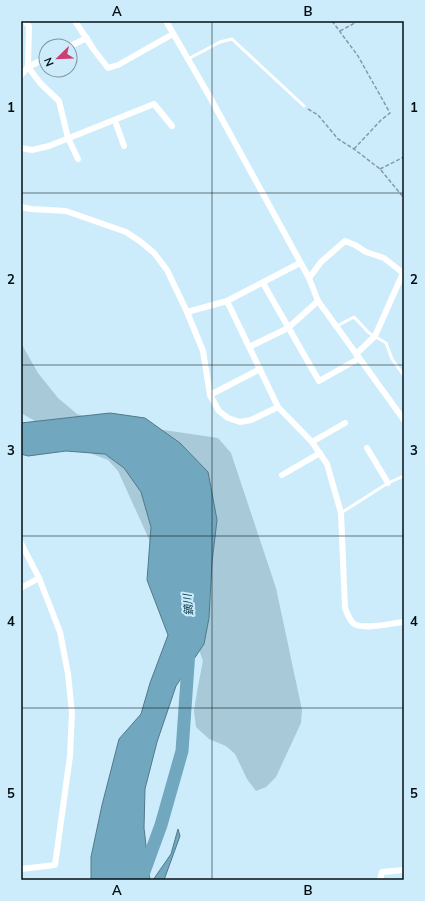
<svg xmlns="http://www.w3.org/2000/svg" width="425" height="901" font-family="Mulish,'Noto Sans JP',sans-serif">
	<rect width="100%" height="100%" fill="#cdecfb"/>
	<!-- green -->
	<polygon fill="#a7c9d8" points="21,343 38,373 58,398 77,414 103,421 218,438 231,453 276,588 302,710 301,723 276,777 266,787 256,791 247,779 235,754 226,746 209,739 196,727 194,711 198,686 203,661 198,647 118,471 108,460 90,453 21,413"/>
	<!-- water -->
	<g fill="#71a8bf" stroke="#507a8b">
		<polygon points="110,413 145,418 180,443 208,472 217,520 212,562 209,618 204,644 176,686 157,742 145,789 144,828 150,880 91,880 91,857 102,805 119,739 141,714 150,683 168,635 147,580 151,527 141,492 124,468 105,454 66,451 28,456 21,454 21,423"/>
		<polygon points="178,829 180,836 164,880 153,880 171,854"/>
	</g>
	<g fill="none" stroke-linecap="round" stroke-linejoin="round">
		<!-- river -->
		<polyline stroke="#71a8bf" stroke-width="13" points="141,880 161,825 182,751 189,651"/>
		<!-- path -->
		<g stroke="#849ba6" stroke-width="1.5" stroke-dasharray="4 2" stroke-linecap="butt">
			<polyline points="332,21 358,56 390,113 381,120 354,149"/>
			<polyline points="340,31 353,24 357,21"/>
			<polyline points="308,109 318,115 338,139 354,149 380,169 404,198"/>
			<polyline points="380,169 404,157"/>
		</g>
		<!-- service -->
		<g stroke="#fff" stroke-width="3">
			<polyline points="188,59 220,42 232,39 304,106"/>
			<polyline points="337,326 354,317 369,333 386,343 392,359 404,376"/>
			<polyline points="341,513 388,483 404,476"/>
		</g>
		<!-- minor -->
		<g stroke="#fff" stroke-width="6">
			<polyline points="25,21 29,26 28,67 41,84 59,101 68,138 78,159"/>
			<polyline points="75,21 94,50 108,68 118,65 173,34"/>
			<polyline points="166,21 211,99 309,278 318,301 404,420"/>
			<polyline points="70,46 87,38"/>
			<polyline points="21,75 28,67 46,58"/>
			<polyline points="115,121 124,146"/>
			<polyline points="21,148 32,150 49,146 154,104 172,126"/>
			<path d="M21 207 31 209 66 211 126 232 141 242 154 253 167 270 187 312 203 351 210 395 219 411 228 418 240 422 251 420 278 407 312 442 327 464 341 513 345 608C347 613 349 619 353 623 361 631 392 623 404 622"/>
			<polyline points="309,278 321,262 345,241 355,245 366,252 384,258 403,273 375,336 356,354"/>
			<polyline points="263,283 319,381 358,359"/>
			<polyline points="227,301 278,407"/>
			<polyline points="187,312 227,301 300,263"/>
			<polyline points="249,347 288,328 318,301"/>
			<polyline points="210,395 260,369"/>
			<polyline points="312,442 345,423"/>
			<polyline points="367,448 388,483"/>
			<polyline points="282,475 320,453"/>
			<polyline points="21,543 39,578 21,588"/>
			<polyline points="21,869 55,865 70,756 72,713 68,674 60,632 39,578"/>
			<polyline points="380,880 382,872 404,870"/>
		</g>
	</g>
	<!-- grid -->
	<path fill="none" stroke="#040e13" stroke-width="1" stroke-opacity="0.55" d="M212 21V880M21 193H404M21 365H404M21 536H404M21 708H404"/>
	<g text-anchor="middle" stroke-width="4" stroke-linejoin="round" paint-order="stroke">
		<!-- water labels -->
		<g font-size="11" font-style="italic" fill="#0b3d4e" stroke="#cdecfb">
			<text transform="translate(188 605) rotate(-95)" y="4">鏑川</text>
		</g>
	</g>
	<!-- border -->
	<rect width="425" height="901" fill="none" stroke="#cdecfb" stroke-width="44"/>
	<!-- north arrow -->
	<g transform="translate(58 58) rotate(247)"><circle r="19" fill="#cdecfb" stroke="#7d939e"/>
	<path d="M0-3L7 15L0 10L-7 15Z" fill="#cc3f6f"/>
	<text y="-6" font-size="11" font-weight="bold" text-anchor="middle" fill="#040e13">N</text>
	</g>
	<rect x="22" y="22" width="381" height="857" fill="none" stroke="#040e13" stroke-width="1.5"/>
	<g font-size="13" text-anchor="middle" font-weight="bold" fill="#040e13">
		<text x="117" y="16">A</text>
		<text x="308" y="16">B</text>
		<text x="11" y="112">1</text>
		<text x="414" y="112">1</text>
		<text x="11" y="284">2</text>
		<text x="414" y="284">2</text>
		<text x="11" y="455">3</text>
		<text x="414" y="455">3</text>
		<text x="11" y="626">4</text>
		<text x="414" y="626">4</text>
		<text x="11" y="798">5</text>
		<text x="414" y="798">5</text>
		<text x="117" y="895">A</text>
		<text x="308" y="895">B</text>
	</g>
</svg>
